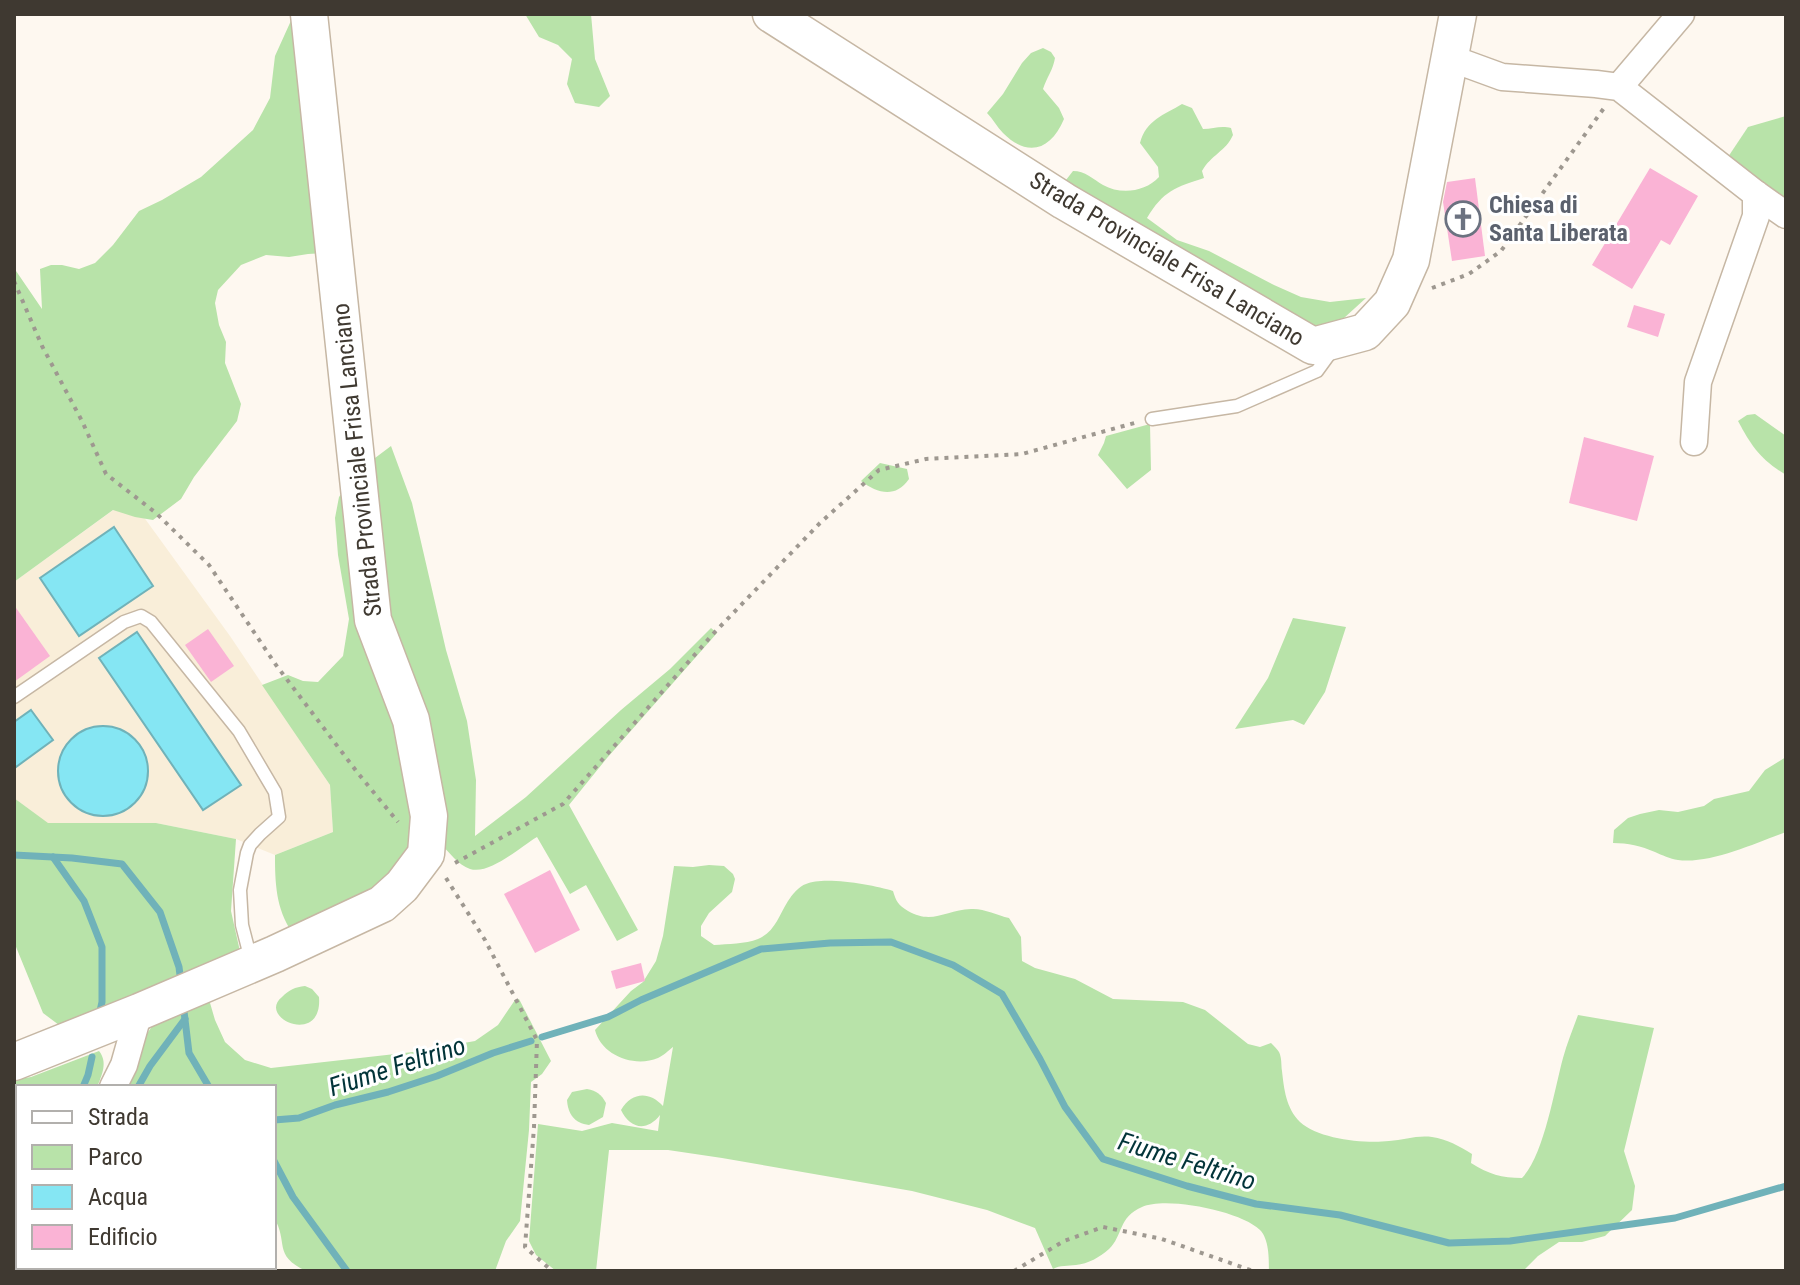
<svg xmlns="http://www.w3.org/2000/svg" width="1800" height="1285" font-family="'Roboto Condensed',sans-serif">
	<rect width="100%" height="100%" fill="#fef8f0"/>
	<!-- industrial -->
	<polygon fill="#f9eed9" points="130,498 230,636 330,785 333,832 275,855 236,839 156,823 47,823 14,798 14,582"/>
	<!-- green -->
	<g fill="#b8e3a9">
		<polygon points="294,14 325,253 308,254 289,257 266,255 241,265 218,290 215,303 219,325 226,342 225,363 241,404 237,421 194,477 181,499 153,520 135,517 113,510 14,582 14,268 42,309 40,269 51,265 62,265 79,269 95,263 113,245 139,211 162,200 201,177 253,130 270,98 275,56"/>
		<polygon points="525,14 591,14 595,59 610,96 599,107 575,103 567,84 572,59 558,45 539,37"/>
		<path d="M1043 48 1051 52 1055 58C1053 70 1047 77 1043 89L1059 108 1064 119C1051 150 1028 158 1003 133 997 127 993 119 987 113L1003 94 1022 63 1031 53Z"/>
		<path d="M1182 104 1192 108 1203 129C1213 129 1221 125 1231 128L1233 135C1226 151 1211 155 1202 171L1204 178C1176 187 1163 191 1147 218L1177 240 1209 251 1274 285 1301 297 1330 302 1366 298 1344 318 1316 327 1067 190 1066 180 1073 171C1085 171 1093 179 1103 185 1121 195 1145 192 1159 177L1158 167 1140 143C1146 120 1164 115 1182 104Z"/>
		<polygon points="1786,116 1786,211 1728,157 1748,127"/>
		<path d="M1755 414 1786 436V475C1760 459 1752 447 1738 421L1747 415Z"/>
		<polygon points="1150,424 1151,470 1127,489 1098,455 1104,443 1106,436"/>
		<path d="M391 446 412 503 446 650 467 721 476 780 475 836 526 797 621 710 670 669 711 628 717 633 607 758 569 805 638 930 617 941 586 885 570 894 537 837C520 847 490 875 470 869 458 865 449 852 441 844L384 604 371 461Z"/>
		<path d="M880 463 907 469 909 479C895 499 877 493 861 481Z"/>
		<path d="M355 474 394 694 416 846 379 889 292 932C276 909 275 883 275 855L333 832 330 785 262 685 288 675 303 681 318 682 343 656 349 619 338 555 335 518 339 497Z"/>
		<polygon points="1293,618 1346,627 1325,692 1304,725 1293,720 1235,729 1268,678"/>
		<path d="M1786 757V832C1755 843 1711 864 1678 860 1670 859 1662 855 1655 852 1641 846 1628 843 1613 843L1614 830 1628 818 1640 814 1659 810 1678 812 1704 806 1714 799 1749 791 1765 770Z"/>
		<polygon points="14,798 48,823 156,823 236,839 231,911 241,956 67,1031 43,1013 14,942"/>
		<path d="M709 865 724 866 733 874 735 879 732 892 709 913 701 926V936L714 945C728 944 745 944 758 939 775 932 779 915 788 901 792 895 799 886 806 884 824 876 874 885 893 891 896 901 898 905 908 911 932 925 946 910 971 909 983 908 997 915 1009 918L1021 937 1022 961 1035 968 1075 979 1113 999 1183 1002 1205 1010 1248 1044 1260 1047 1271 1043C1274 1046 1277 1049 1279 1052 1282 1058 1281 1065 1282 1071 1284 1089 1286 1108 1300 1122 1318 1139 1365 1144 1389 1141 1404 1140 1417 1135 1432 1137 1447 1139 1459 1146 1472 1154L1471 1163C1488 1174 1502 1178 1522 1178 1544 1155 1554 1091 1563 1058 1567 1043 1573 1029 1578 1015L1654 1028 1624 1151 1635 1186 1632 1210 1605 1236 1582 1242H1559L1538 1256 1523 1271H1269C1269 1258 1269 1239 1260 1230 1241 1211 1166 1196 1142 1207 1118 1217 1123 1236 1109 1249 1100 1257 1088 1264 1076 1265 1068 1266 1060 1265 1053 1269L1035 1228 987 1210 912 1191 722 1158 668 1150H609L596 1271H556L536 1255 529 1241 538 1124 582 1131 612 1123 658 1131 660 1115C647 1132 630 1129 621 1110 632 1092 649 1091 663 1106L673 1047C669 1050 663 1056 658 1058 634 1068 601 1055 595 1030L631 991 643 982 656 961 663 936 674 866 693 867Z"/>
		<path d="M305 986 312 989 319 997C323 1047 256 1018 282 997 289 990 295 987 305 986Z"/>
		<path d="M208 996 215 1020 225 1042 245 1060 271 1068 413 1052 475 1041 498 1025 515 1000 519 999 551 1061 542 1074 531 1082 529 1130 520 1221 506 1241 495 1271H306C272 1255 289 1242 274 1218V1087H126L142 1040 154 1024Z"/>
		<path d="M99 1051C108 1062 102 1075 97 1087H18V1186L17 1180 14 1178V1132L17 1127 14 1124V1080L31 1077Z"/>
		<path d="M587 1089C597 1091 601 1094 606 1103L603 1117 589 1125C574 1123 568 1114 567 1100L572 1092Z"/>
	</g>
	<!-- water -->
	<g fill="#85e6f3" stroke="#70b2b9" stroke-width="2">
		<polygon points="114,527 153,586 79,636 40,578"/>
		<polygon points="137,632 241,785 203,810 99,658"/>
		<polygon points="31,710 53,740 16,767 14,764 14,722"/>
		<circle cx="103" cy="771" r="45"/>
	</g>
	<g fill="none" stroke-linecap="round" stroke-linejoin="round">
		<!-- stream -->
		<g stroke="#70b2b9" stroke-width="7">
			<polyline points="14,855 72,858 122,864 160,912 179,967 181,983"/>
			<polyline points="53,857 84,901 102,947 102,1002 100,1011"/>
			<polyline points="183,1003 189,1053 209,1087"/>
			<polyline points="542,1037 608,1017 641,1000 761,949 830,943 891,942 953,965 1002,994 1040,1059 1065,1107 1103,1159 1187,1186 1256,1204 1340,1215 1449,1243 1510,1241 1675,1218 1786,1186"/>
			<polyline points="83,1087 88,1075 92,1057"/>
			<polyline points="138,1087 150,1066 185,1019"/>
			<polyline points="274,1120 299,1118 335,1105 388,1092 437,1076 493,1053 531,1041"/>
			<polyline points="274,1161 293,1197 347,1271"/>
			<polyline points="14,1238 18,1232"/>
		</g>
	</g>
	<!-- building -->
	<g fill="#fab3d5">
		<polygon points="1650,168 1698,196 1670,245 1661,240 1632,289 1592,265"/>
		<polygon points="1475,178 1485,256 1452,261 1443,202 1447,182"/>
		<polygon points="1634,305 1665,314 1658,337 1627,327"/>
		<polygon points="1584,437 1654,456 1637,521 1569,503"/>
		<polygon points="14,605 50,656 14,682"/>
		<polygon points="208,629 234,666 211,682 185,645"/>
		<polygon points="550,870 580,930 535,953 504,894"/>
		<polygon points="641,963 645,981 616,989 611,971"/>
	</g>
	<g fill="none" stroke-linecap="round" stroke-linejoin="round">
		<defs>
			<g id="lane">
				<polyline points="1152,419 1237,406 1317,371 1333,349"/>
				<polyline points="14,697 124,622 141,616 151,622 239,731 275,792 279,817 260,834 250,845 247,853 240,890 242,925 251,960"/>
			</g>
			<g id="street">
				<polyline points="1450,58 1502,77 1596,84 1619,87 1756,194 1756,216 1698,382 1694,442"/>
				<polyline points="1619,87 1681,14"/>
				<polyline points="1756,194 1786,215"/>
				<polyline points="113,1087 124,1065 139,1012"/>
				<polyline points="29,1271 31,1267"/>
			</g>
			<g id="secondary">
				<polyline points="771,14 1064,201 1313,346 1365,332 1392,303 1411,260 1458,14"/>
				<polyline points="14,1062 139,1012 275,954 382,904 402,886 426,854 429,816 411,720 373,620 309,14"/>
			</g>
		</defs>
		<!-- lane casing -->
		<use href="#lane" stroke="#c6b7a4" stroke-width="15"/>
		<!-- street casing -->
		<use href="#street" stroke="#c6b7a4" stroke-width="29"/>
		<!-- secondary casing -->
		<use href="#secondary" stroke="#c6b7a4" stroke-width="39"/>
		<!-- path -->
		<g stroke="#9e9890" stroke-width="4" stroke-dasharray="4 6" stroke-linecap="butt">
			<polyline points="14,281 42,346 82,421 106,474 156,513 209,565 276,665 357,772 398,822"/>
			<polyline points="1432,288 1469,274 1501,251 1604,108"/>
			<polyline points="455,863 563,804 713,634 820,523 879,470 926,459 1022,454 1138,422"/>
			<polyline points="446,878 485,940 537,1040 534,1127 525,1247 552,1271"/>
			<polyline points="147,1267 149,1271"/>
			<polyline points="1014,1271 1064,1241 1103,1227 1162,1239 1253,1271"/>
		</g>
		<!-- lane -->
		<use href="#lane" stroke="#fff" stroke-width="12"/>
		<!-- street -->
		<use href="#street" stroke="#fff" stroke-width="26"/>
		<!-- secondary -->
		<use href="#secondary" stroke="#fff" stroke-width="36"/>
	</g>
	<!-- icons -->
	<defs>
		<symbol id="church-ring" viewBox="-11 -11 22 22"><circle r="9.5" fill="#fff" stroke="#6b7280" stroke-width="1.5"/><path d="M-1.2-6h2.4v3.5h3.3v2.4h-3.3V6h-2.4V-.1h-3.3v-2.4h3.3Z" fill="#6b7280"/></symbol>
	</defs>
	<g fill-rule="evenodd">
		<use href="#church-ring" x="1443" y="199" width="40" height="40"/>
	</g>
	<g text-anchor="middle" stroke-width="6" stroke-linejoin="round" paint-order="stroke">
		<!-- worship labels -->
		<g font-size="24" font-weight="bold" fill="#5b616d" stroke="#fff" text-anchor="start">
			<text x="1489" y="213">Chiesa di<tspan x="1489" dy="28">Santa Liberata</tspan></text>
		</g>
		<!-- street labels -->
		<g font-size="24" fill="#3f3931" stroke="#fff">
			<text transform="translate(1167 259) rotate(31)" y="8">Strada Provinciale Frisa Lanciano</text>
			<text transform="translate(357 460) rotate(-96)" y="8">Strada Provinciale Frisa Lanciano</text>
		</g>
		<!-- water labels -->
		<g font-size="26" font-style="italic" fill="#023439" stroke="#fff">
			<text transform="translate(397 1066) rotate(-18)" y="9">Fiume Feltrino</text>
			<text transform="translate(1187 1161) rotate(17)" y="9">Fiume Feltrino</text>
		</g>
	</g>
	<!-- border -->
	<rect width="1800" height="1285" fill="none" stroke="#3f3931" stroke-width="32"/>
	<!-- legend -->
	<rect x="16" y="1085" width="260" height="184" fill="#ffffff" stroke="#b2b0ad" stroke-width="2"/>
	<rect x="32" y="1111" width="40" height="12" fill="#ffffff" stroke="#b2b0ad" stroke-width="2"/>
	<text x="88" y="1125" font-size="24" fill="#3f3931">Strada</text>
	<rect x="32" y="1145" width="40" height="24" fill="#b8e3a9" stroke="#b2b0ad" stroke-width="2"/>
	<text x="88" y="1165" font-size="24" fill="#3f3931">Parco</text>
	<rect x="32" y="1185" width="40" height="24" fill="#85e6f3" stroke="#b2b0ad" stroke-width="2"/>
	<text x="88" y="1205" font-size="24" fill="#3f3931">Acqua</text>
	<rect x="32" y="1225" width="40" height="24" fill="#fab3d5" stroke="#b2b0ad" stroke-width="2"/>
	<text x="88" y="1245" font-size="24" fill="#3f3931">Edificio</text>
</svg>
